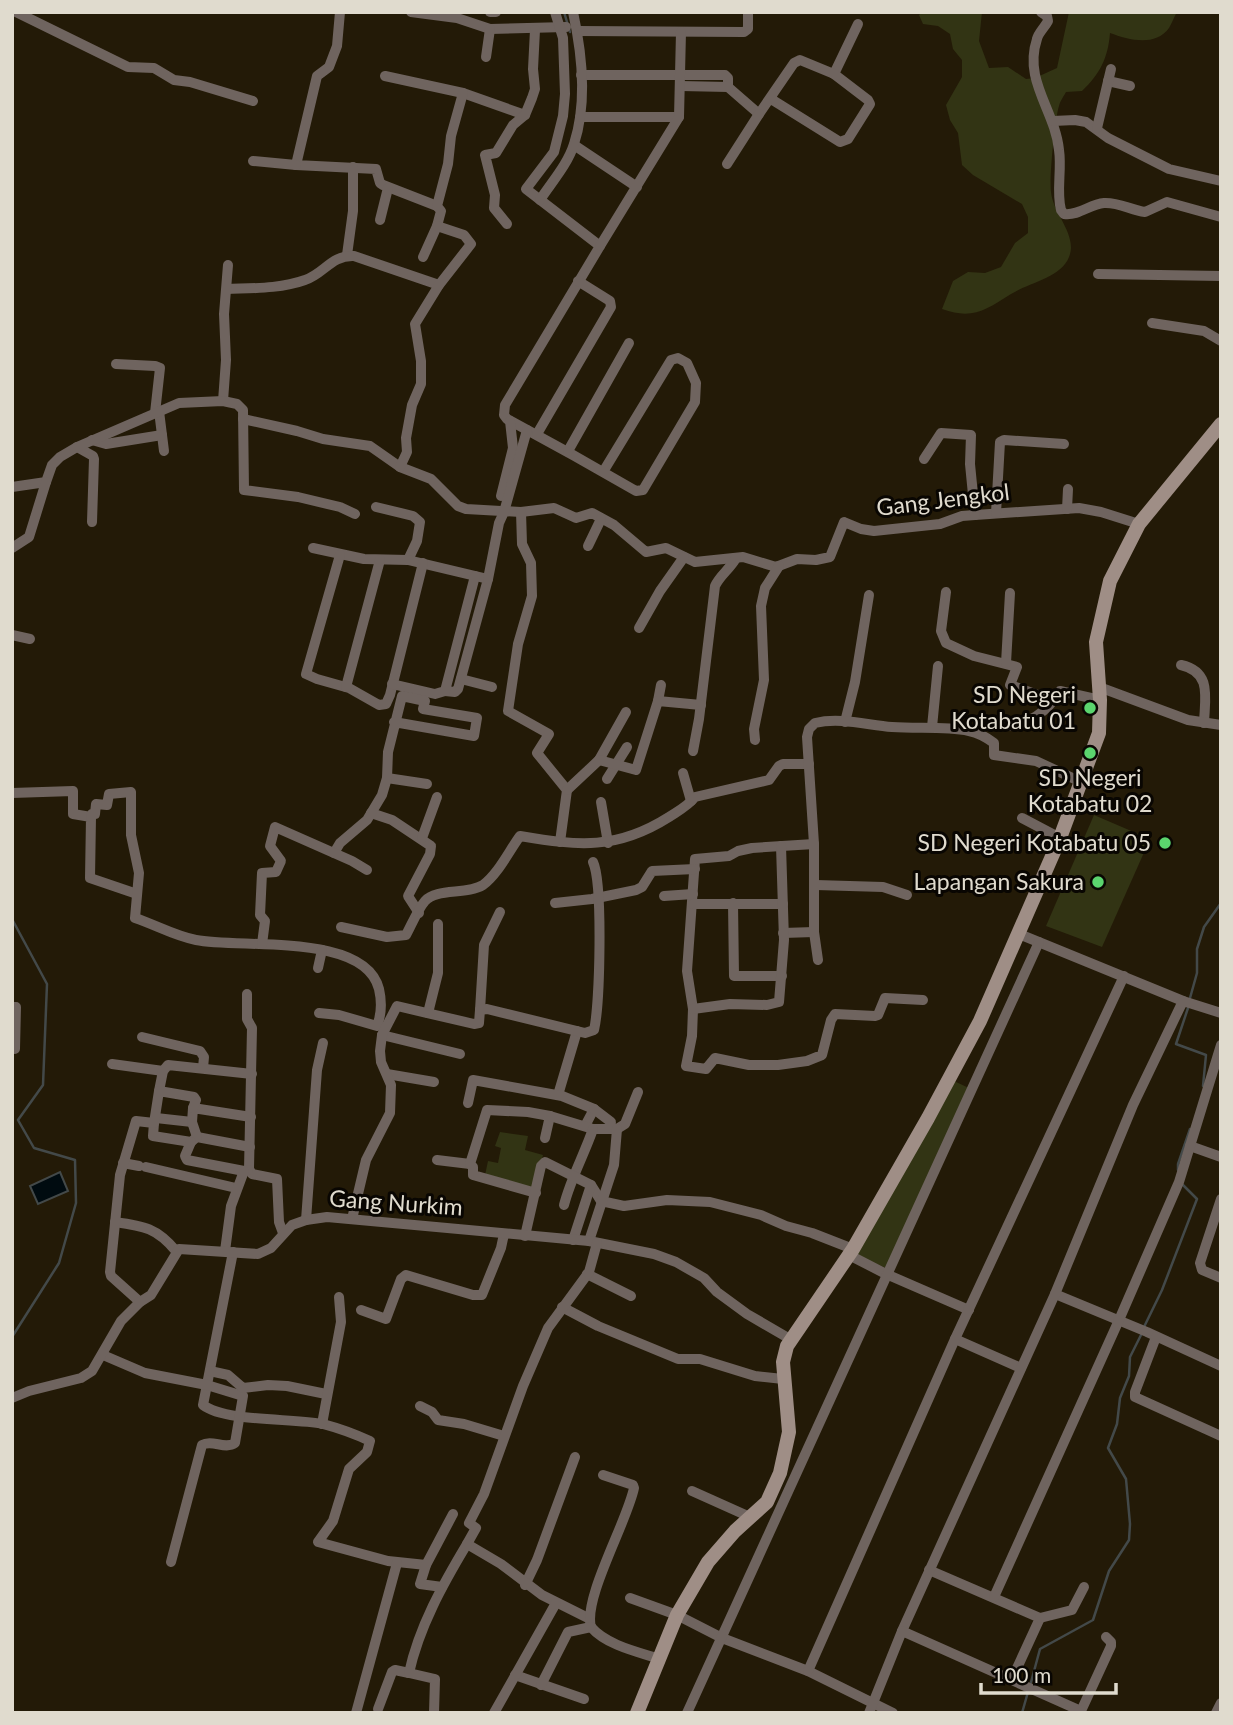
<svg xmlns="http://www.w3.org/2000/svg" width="1233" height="1725" font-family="Lato,sans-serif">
	<rect width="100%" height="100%" fill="#231a07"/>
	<!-- green -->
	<g fill="#323414">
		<path d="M922 12H982L979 41 989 68 1008 67 1026 79 1035 78 1057 68 1069 12H1177C1174 17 1172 23 1169 28 1155 47 1129 40 1110 33 1108 58 1100 74 1082 91L1066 92C1064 96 1060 101 1059 106 1055 118 1049 179 1051 192 1053 214 1078 235 1069 257 1061 278 1028 283 1011 294 986 310 972 320 942 309L953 281 968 272 985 273 1001 267 1015 243 1028 233V217L1022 204 973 175 962 165 958 133 950 120 946 105 962 77V60L953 49 950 34 938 26 923 24 919 15Z"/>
		<polygon points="1094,815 1150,839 1102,947 1046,926"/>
		<polygon points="954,1081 971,1089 886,1268 852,1253"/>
		<polygon points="500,1132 528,1136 525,1150 543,1155 533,1193 484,1180 488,1161 498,1163 501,1148 495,1146"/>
	</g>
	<!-- water -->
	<polygon fill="#000b10" stroke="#434949" stroke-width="2" points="60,1172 68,1191 38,1204 30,1186"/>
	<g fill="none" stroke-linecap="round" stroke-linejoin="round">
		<!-- stream -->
		<g stroke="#434949" stroke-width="2.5">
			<polyline points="564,12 570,32"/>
			<polyline points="12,919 47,984 43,1085 18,1120 34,1148 75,1160 76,1203 59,1263 12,1337"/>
			<polyline points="1190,998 1197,973 1197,949 1204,927 1221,903"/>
			<polyline points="1189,1005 1176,1044 1206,1055 1203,1086"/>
			<polyline points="1178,1170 1178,1164 1190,1129"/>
			<polyline points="1144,1327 1162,1290 1197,1199 1183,1185"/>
			<polyline points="1030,1686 1040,1649 1093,1620 1109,1571 1129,1540 1130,1524 1126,1479 1108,1448 1117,1424 1120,1398 1129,1376 1130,1357 1142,1333"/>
			<polyline points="1022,1713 1028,1692"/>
		</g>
		<!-- minor -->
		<g stroke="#6f645f" stroke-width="10">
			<polyline points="16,12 128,67 154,68 174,80 190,82 253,101"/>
			<polyline points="340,12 337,46 329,67 317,76 296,165 376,169 380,183 383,185 437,206"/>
			<polyline points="411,12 457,18 490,29 566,27"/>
			<polyline points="490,12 496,12"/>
			<path d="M555 12 563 38 565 94 563 116 554 152 526 189 600 246 505 405 504 415 507 419C550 442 593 466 636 491L643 490 695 402 696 383 687 363 678 358 671 360 603 472"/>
			<path d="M1041 12 1047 16 1048 21C1045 27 1038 33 1037 39 1023 81 1055 110 1059 150 1062 170 1056 191 1061 210L1064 214C1079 216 1090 204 1104 203 1118 202 1131 210 1145 212L1167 202 1221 217"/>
			<polyline points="577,31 744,32 748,29 748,12"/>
			<polyline points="486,57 490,29"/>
			<polyline points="834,74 858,24"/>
			<polyline points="581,75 725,75 728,78 728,87 759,114 794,63 800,60 834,74 868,100 870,104 848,139 840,142 771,99"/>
			<polyline points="385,76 463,93 525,115"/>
			<polyline points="1108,81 1130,86"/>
			<polyline points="681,86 728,87"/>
			<polyline points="580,117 679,117"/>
			<polyline points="1053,121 1075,120 1086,122 1108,138 1169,169 1221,181"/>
			<polyline points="1097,128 1111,69"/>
			<polyline points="574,145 637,187"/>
			<polyline points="253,161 296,165"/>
			<polyline points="727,164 759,114"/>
			<path d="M540 200C551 183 568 164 574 144 587 104 582 53 573 12"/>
			<polyline points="380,220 388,188"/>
			<polyline points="507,224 494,208 495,195 485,155 496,153 513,125 525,115 532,98 535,89 533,69 535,30"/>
			<polyline points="600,246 679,117 681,32"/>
			<polyline points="347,255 353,211 353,167"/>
			<polyline points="423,257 437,226 441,211 437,206 448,164 451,136 463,93"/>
			<polyline points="1098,274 1221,276"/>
			<path d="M227 289C252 288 280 289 305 280 324 274 331 255 354 256L439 285"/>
			<polyline points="1152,323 1204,331 1221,341"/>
			<polyline points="116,364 155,366 160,368 155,413"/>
			<polyline points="223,401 226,360 224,314 228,265"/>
			<polyline points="159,411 164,451"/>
			<polyline points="243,419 297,431 323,439 370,446 400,467 431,479 458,506 466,509 521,512 554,508 576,518 592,513 614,525 646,552 666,548 695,562 743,557 776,567 797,559 816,560 830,557 844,522 861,529 874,531 940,524 962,516 975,515 1079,508 1101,512 1139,524"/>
			<polyline points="537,434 611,307 610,301 578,281"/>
			<polyline points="92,440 106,444 162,435"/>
			<polyline points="77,447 93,456 94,459 92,522"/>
			<polyline points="568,451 629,343"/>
			<polyline points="924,459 941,433 971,435 970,464 975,515"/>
			<polyline points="400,467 407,452 406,438 412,405 421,384 421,361 415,324 439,285 471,244 464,235 437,226"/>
			<polyline points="12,487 46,482 52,465 60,457 77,447 179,403 223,401 237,404 243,410 244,490 298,497 340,507 355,514"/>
			<polyline points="501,496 513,448 510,421"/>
			<polyline points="376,507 413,516 420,522 417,541 408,560"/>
			<polyline points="1067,509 1068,489"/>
			<polyline points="521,512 522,544 531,563 532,596 518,644 508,711 549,734 537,753 567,790 560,842"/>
			<polyline points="996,513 1000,442 1004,440 1064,444"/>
			<polyline points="588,546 601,519"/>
			<polyline points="12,548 29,537 46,482"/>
			<polyline points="313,548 364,559 408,560 488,579 458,689 455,692 445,691"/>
			<polyline points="340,555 306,674 317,679 349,688 379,705 386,704 390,695 423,563"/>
			<polyline points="488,579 499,523 504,512 527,430"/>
			<polyline points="946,592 941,631 946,643 974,656 1017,667 1010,685 1054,701"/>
			<polyline points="639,628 660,591 684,557"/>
			<polyline points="12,635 30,639"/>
			<polyline points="1006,663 1010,593"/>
			<path d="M1181 665C1212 672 1205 697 1204 723"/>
			<polyline points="461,679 492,687"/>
			<polyline points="392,684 435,694 445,691 475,576"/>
			<polyline points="346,687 380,560"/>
			<polyline points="1099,687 1188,720 1221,725"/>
			<polyline points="658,701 661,685"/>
			<polyline points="845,722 855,682 869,595"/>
			<path d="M1003 726C1027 727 1048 711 1060 691L1100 700"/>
			<polyline points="932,727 938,666"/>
			<polyline points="755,740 754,729 764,680 761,606 765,588 779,566"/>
			<path d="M693 751 699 719 715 586C720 575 730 569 736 558"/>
			<polyline points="599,760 626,712"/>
			<polyline points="683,773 691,801"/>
			<polyline points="387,778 427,784"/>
			<polyline points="607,779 627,747"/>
			<polyline points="567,790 599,760 636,770 658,701 701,705"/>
			<polyline points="12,793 73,791 73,814 91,817 90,878 137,894"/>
			<polyline points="601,802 608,843"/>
			<polyline points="371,813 392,820 431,846 430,854 408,896 419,913"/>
			<path d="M91 817 92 814H95L96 804 107 805 109 794 131 792V835L139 873 135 918C156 925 175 936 196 940 241 949 365 932 379 989 382 1002 382 1013 377 1026L339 1015 319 1013"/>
			<polyline points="1022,818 1060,838"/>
			<polyline points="422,838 437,797"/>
			<polyline points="814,844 752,848 738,851 729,856 695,859 687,971 693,1009 692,1036 686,1066 706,1069 715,1058 749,1065 778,1065 807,1061 822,1055 831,1020 835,1014 875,1016 878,1015 885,998 923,1000"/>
			<polyline points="334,853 340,843 367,820 382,795 387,778 388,752 402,696 425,701 423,709 477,718 474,736 394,722"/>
			<polyline points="816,885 883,887 907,895"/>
			<polyline points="664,896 693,894"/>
			<polyline points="555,903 592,899 636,890 642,887 652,871 695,869"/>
			<polyline points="733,903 734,976 782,976"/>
			<polyline points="693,904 783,904"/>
			<path d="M341 927 387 937 406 935C411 926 418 909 425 901 436 888 467 895 483 885 498 874 509 851 520 836 579 846 617 850 669 817 678 811 688 806 695 797L769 780 779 766 783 764H809"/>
			<polyline points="783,933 814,932"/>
			<polyline points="1019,934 1183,1001"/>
			<polyline points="262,944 265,921 260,915 262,873 276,872 281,861 270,846 275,827 352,861 367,870"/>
			<path d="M818 960 814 932V844L807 737 809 729 815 723C840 717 867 725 892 727 918 729 944 726 969 731 979 733 986 737 994 743V755L1036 761 1081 782"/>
			<polyline points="318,968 322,950"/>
			<polyline points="247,994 247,1019 252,1028 249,1169 252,1174 277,1179 279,1222 283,1233"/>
			<polyline points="12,1007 16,1007 15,1049"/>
			<polyline points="693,1009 730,1004 767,1005 779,1002 784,940 781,846"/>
			<polyline points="480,1010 484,945 500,912"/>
			<polyline points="428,1013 438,973 438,924"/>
			<polyline points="382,1035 460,1054"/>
			<polyline points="142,1037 200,1051 204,1057 203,1068"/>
			<polyline points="112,1064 163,1071"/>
			<polyline points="387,1074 434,1082"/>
			<polyline points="159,1091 163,1071 168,1065 252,1074"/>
			<polyline points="558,1095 577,1031"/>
			<polyline points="468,1103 473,1080 562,1096 594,1109 585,1126"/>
			<polyline points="594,1109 611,1122 610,1129"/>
			<polyline points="156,1118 192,1122"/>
			<polyline points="154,1123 153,1136 191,1142 197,1137 250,1147"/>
			<polyline points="197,1137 192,1122 193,1108 251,1117"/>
			<polyline points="545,1138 550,1116"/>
			<polyline points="191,1142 185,1156 187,1160 244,1171 248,1170"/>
			<polyline points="1190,1146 1221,1157"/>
			<polyline points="437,1160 470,1164"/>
			<polyline points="123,1163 139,1166"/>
			<polyline points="146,1167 236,1188"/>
			<polyline points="536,1193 473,1175 473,1167 470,1164 487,1110 528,1112 550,1116 593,1129 617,1129 625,1124 638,1092"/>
			<polyline points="1221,1199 1200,1263 1202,1270 1221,1278"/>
			<path d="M564 1205C571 1178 584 1155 593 1129"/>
			<path d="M352 1219 366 1160 390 1113 391 1085 381 1062 380 1051 382 1035 397 1006 474 1024 479 1023 480 1010 487 1009 585 1033 594 1030C600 1005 603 883 593 862"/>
			<polyline points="306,1220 317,1070 323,1043"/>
			<path d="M115 1222C144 1226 157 1228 176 1251"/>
			<polyline points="525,1236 541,1166 545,1162 591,1185 601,1201 624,1206 667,1200 710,1202 761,1215 786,1226 812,1233 853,1249"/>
			<polyline points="573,1240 591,1185"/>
			<polyline points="589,1241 614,1165 617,1129"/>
			<polyline points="225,1251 231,1206 244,1171"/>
			<path d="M233 1252 203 1405C225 1422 293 1418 323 1424 338 1428 355 1434 370 1441L367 1452 349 1469 333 1521 318 1542 388 1561 426 1565"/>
			<polyline points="849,1255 886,1274 969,1310"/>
			<polyline points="587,1274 631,1296"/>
			<polyline points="1055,1294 1147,1332 1221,1366"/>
			<polyline points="140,1302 111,1276 110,1272 120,1175 136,1121 154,1123 159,1091 194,1097 196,1100 193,1108"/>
			<polyline points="562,1307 598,1326 678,1359 700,1359 755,1376 783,1379"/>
			<polyline points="361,1310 386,1319 401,1279 406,1275 473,1295 482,1295 501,1248 504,1234"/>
			<polyline points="1156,1337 1135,1392 1135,1397 1221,1436"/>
			<polyline points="955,1339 1021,1368"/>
			<path d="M103 1355 145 1373 207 1385 243 1396 235 1443C225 1450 212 1439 202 1445L171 1562"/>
			<polyline points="210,1371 228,1375 243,1388 268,1385 287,1386 326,1394"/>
			<polyline points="12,1398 29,1391 81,1378 92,1371 121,1321 140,1302 151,1295 179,1249 258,1254 271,1248 292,1225 306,1220 327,1217 589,1241 654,1254 676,1262 704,1278 717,1292 747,1314 790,1339"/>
			<polyline points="420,1406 432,1412 438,1420 464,1424 504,1436"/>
			<polyline points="322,1424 341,1322 339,1297"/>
			<polyline points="692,1491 750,1517"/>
			<polyline points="929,1570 1040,1618 1012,1679"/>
			<polyline points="525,1585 537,1560 575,1457"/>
			<polyline points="442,1587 420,1584 426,1565 453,1514"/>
			<polyline points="994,1597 1119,1320 1179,1182 1221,1045"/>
			<polyline points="630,1598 677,1615 722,1638 808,1671 893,1713"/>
			<polyline points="588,1618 542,1595 501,1564 467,1544 476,1528 469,1523 484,1494 523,1386 548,1328 589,1272 597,1243"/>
			<polyline points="1040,1618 1072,1610 1084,1587"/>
			<path d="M591 1627C583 1598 627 1522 634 1488L633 1485 603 1475"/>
			<path d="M591 1627C606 1645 638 1652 660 1659"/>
			<polyline points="902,1631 1055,1294 1133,1105 1183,1001 1221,1013"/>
			<polyline points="808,1671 955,1339 1124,976"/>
			<polyline points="515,1675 584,1699"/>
			<polyline points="541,1685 568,1632 591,1627"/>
			<polyline points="378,1709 392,1672 395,1670 409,1673"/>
			<polyline points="1081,1711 1111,1646 1111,1642 1106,1637"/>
			<polyline points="356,1713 397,1563"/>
			<path d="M434 1713 435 1679 409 1673C419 1627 443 1584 467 1544"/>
			<polyline points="494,1713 556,1603"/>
			<polyline points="687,1713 1039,942"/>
			<polyline points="869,1713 902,1631 1081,1711 1080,1713"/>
			<polyline points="1216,1713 1221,1703"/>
		</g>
		<!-- secondary -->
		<polyline stroke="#9f8e86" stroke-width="14" points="637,1713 677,1615 708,1562 735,1531 767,1502 780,1473 789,1432 783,1362 787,1346 853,1249 928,1118 980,1021 1060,838 1099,733 1100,700 1096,642 1110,581 1139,524 1221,424"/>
	</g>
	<!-- markers -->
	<g fill="#5bd56e" stroke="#090602" stroke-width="2.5">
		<circle cx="1090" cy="708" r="7"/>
		<circle cx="1090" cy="753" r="7"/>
		<circle cx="1165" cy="843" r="7"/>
		<circle cx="1098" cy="882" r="7"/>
	</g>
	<g text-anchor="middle" stroke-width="6" stroke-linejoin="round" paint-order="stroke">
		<!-- street labels -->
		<g font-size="23" fill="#e0dbce" stroke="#090602">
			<text transform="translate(943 500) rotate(-7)" y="8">Gang Jengkol</text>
			<text transform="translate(396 1203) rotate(4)" y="8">Gang Nurkim</text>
		</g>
		<!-- poi labels -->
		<g font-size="23" fill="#e0dbce" stroke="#090602" text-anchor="end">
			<text x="1076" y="703">SD Negeri<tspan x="1076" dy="26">Kotabatu 01</tspan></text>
			<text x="1090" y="786" text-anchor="middle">SD Negeri<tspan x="1090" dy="26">Kotabatu 02</tspan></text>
			<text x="1151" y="851">SD Negeri Kotabatu 05</text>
			<text x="1084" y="890">Lapangan Sakura</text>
		</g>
	</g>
	<!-- border -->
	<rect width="1233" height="1725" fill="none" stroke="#e0dbce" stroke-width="28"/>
	<!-- scale -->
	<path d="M981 1683v10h135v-10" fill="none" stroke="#e0dbce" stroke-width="3.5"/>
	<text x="992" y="1683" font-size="21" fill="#e0dbce" stroke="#090602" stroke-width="5" paint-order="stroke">100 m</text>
</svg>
